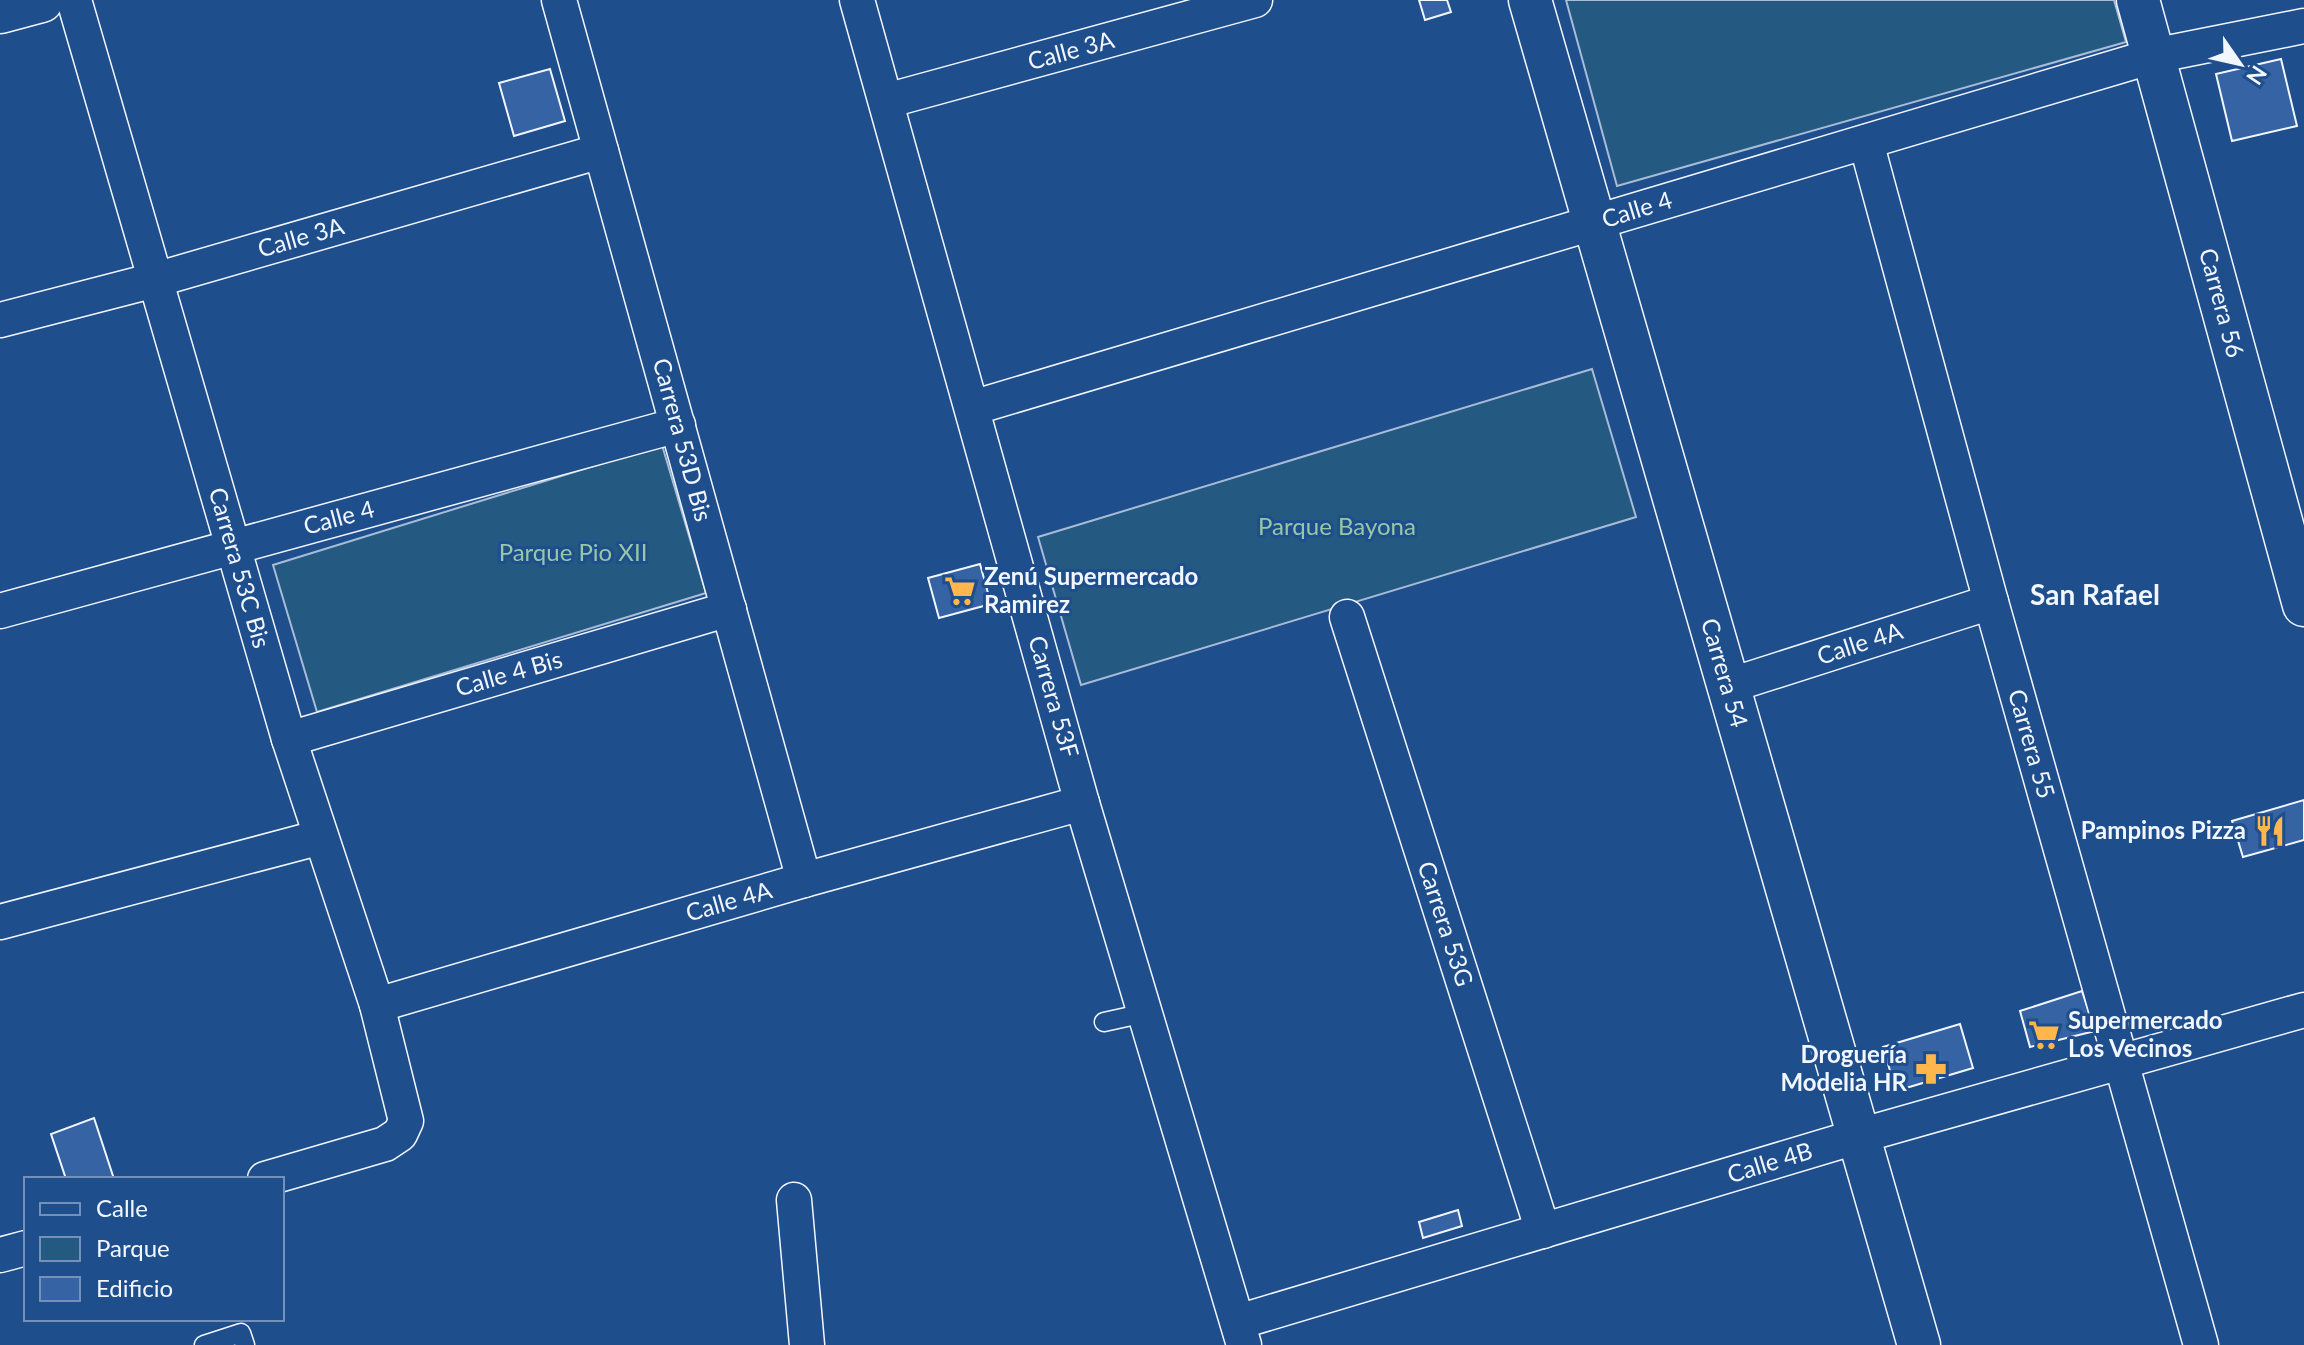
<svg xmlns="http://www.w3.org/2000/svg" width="2304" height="1345" font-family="Lato,sans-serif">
	<rect width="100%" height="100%" fill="#1f4e8c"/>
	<!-- green -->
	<g fill="#245a82" stroke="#a8bbd7" stroke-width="2">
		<polygon points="1566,0 2114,0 2126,42 1617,186"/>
		<polygon points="1592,369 1636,517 1081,685 1038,537"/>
		<polygon points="662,445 706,593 317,712 273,565"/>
	</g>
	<!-- building -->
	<g fill="#3563a3" stroke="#f2f6ff" stroke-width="2">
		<polygon points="1419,0 1447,0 1451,12 1425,20"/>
		<polygon points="2281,59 2297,126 2232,141 2216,74"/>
		<polygon points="550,69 565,121 514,136 499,83"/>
		<polygon points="980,564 991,604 939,618 928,578"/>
		<polygon points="2304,800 2304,840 2243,857 2232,821"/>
		<polygon points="2082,991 2095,1031 2030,1047 2020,1011"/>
		<polygon points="1960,1024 1973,1068 1896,1091 1883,1047"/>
		<polygon points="94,1118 114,1179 66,1179 51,1134"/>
		<polygon points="1458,1210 1462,1226 1423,1238 1419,1222"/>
	</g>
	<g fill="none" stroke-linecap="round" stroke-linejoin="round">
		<defs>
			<g id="service">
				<polyline points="1104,1022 1145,1013"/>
				<polyline points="204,1345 241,1333 245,1345"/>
			</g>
			<g id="minor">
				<polyline points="74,0 289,739 377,1005 406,1121 400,1134 385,1144 265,1179"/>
				<polyline points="559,0 804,880"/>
				<polyline points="857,0 1082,803 1244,1345"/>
				<polyline points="886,101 1255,0"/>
				<polyline points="1866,142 1991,602 2201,1345"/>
				<polyline points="0,320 155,280 601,151"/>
				<polyline points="972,408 2153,56 2304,26"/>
				<polyline points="0,611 678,425"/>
				<polyline points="1347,617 1543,1231"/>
				<polyline points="1728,686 1991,602"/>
				<polyline points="289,739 729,609"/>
				<polyline points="0,922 321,837"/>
				<polyline points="377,1005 804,880 1082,803"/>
				<polyline points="794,1200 807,1345"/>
				<polyline points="0,1255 26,1248"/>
				<polyline points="1238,1322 1859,1136 2304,1010"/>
			</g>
			<g id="tertiary">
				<polyline points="1530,0 1919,1345"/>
				<polyline points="2138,0 2304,605"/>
			</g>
			<polyline id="secondary" points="0,11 41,0"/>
		</defs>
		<!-- service casing -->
		<use href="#service" stroke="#f2f6ff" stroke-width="21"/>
		<!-- minor casing -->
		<use href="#minor" stroke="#f2f6ff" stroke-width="37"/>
		<!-- tertiary casing -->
		<use href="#tertiary" stroke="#f2f6ff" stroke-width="45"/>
		<!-- secondary casing -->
		<use href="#secondary" stroke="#f2f6ff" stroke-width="47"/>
		<!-- service -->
		<use href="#service" stroke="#1f4e8c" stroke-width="18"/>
		<!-- minor -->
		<use href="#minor" stroke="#1f4e8c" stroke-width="34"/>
		<!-- tertiary -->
		<use href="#tertiary" stroke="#1f4e8c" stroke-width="42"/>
		<!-- secondary -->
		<use href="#secondary" stroke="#1f4e8c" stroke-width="44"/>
	</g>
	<!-- icons -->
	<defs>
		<symbol id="supermarket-bare" viewBox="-9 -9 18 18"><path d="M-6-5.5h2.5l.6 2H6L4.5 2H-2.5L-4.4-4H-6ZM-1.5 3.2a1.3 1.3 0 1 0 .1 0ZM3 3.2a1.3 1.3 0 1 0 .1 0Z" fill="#ffb74d" stroke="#1f4e8c" stroke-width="2.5" paint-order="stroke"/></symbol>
		<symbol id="restaurant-bare" viewBox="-9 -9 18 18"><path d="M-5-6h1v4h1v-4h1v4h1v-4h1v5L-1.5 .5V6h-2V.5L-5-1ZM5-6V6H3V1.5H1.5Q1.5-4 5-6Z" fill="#ffb74d" stroke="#1f4e8c" stroke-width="2.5" paint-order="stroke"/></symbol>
		<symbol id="pharmacy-bare" viewBox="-9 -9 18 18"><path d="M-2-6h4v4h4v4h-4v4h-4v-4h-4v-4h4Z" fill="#ffb74d" stroke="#1f4e8c" stroke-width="2.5" paint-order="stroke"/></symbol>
	</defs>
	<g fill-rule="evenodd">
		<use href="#supermarket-bare" x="938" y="569" width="44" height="44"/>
		<use href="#restaurant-bare" x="2248" y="809" width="44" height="44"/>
		<use href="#supermarket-bare" x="2022" y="1013" width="44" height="44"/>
		<use href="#pharmacy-bare" x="1909" y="1047" width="44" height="44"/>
	</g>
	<g text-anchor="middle" stroke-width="6" stroke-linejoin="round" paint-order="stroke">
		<!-- street labels -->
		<g font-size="24" fill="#f2f6ff" stroke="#1f4e8c">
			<text transform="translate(1071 51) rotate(-15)" y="8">Calle 3A</text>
			<text transform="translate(1637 210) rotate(-17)" y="8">Calle 4</text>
			<text transform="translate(301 238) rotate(-16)" y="8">Calle 3A</text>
			<text transform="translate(2221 303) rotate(75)" y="8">Carrera 56</text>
			<text transform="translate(682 440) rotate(75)" y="8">Carrera 53D Bis</text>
			<text transform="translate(339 518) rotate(-15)" y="8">Calle 4</text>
			<text transform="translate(239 568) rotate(74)" y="8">Carrera 53C Bis</text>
			<text transform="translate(1860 644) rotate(-18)" y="8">Calle 4A</text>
			<text transform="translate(1724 673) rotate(74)" y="8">Carrera 54</text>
			<text transform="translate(509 674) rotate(-16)" y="8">Calle 4 Bis</text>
			<text transform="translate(1053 697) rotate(74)" y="8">Carrera 53F</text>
			<text transform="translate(2031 744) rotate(74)" y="8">Carrera 55</text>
			<text transform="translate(729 902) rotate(-16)" y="8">Calle 4A</text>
			<text transform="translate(1445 924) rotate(72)" y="8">Carrera 53G</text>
			<text transform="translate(1770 1163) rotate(-17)" y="8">Calle 4B</text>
		</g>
		<!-- park labels -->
		<g font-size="24" fill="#97c8a6" stroke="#1f4e8c">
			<text x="1337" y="535">Parque Bayona</text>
			<text x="573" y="561">Parque Pio XII</text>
		</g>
		<!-- poi labels -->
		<g font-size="24" font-weight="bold" fill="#f2f6ff" stroke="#1f4e8c" text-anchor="start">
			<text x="984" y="585">Zenú Supermercado<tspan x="984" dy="28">Ramirez</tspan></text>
			<text x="2246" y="839" text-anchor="end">Pampinos Pizza</text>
			<text x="2068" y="1029">Supermercado<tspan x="2068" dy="28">Los Vecinos</tspan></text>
			<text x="1907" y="1063" text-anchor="end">Droguería<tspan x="1907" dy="28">Modelia HR</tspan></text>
		</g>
		<!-- quarter labels -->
		<g font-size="28" font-weight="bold" fill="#f2f6ff" stroke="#1f4e8c">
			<text x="2095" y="605">San Rafael</text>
		</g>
	</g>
	<!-- legend -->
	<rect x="24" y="1177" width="260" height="144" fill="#1f4e8c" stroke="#7391ba" stroke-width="2"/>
	<rect x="40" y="1203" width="40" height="12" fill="#1f4e8c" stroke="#7391ba" stroke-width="2"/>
	<text x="96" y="1217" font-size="24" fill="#f2f6ff">Calle</text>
	<rect x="40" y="1237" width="40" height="24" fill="#245a82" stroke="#7391ba" stroke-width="2"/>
	<text x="96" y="1257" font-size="24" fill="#f2f6ff">Parque</text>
	<rect x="40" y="1277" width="40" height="24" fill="#3563a3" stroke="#7391ba" stroke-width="2"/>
	<text x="96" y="1297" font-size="24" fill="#f2f6ff">Edificio</text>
	<!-- north arrow -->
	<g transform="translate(2240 64) rotate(124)" stroke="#1f4e8c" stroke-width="6" paint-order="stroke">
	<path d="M0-6L14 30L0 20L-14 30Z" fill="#f2f6ff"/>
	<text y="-12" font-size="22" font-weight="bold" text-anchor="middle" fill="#f2f6ff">N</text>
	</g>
</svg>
